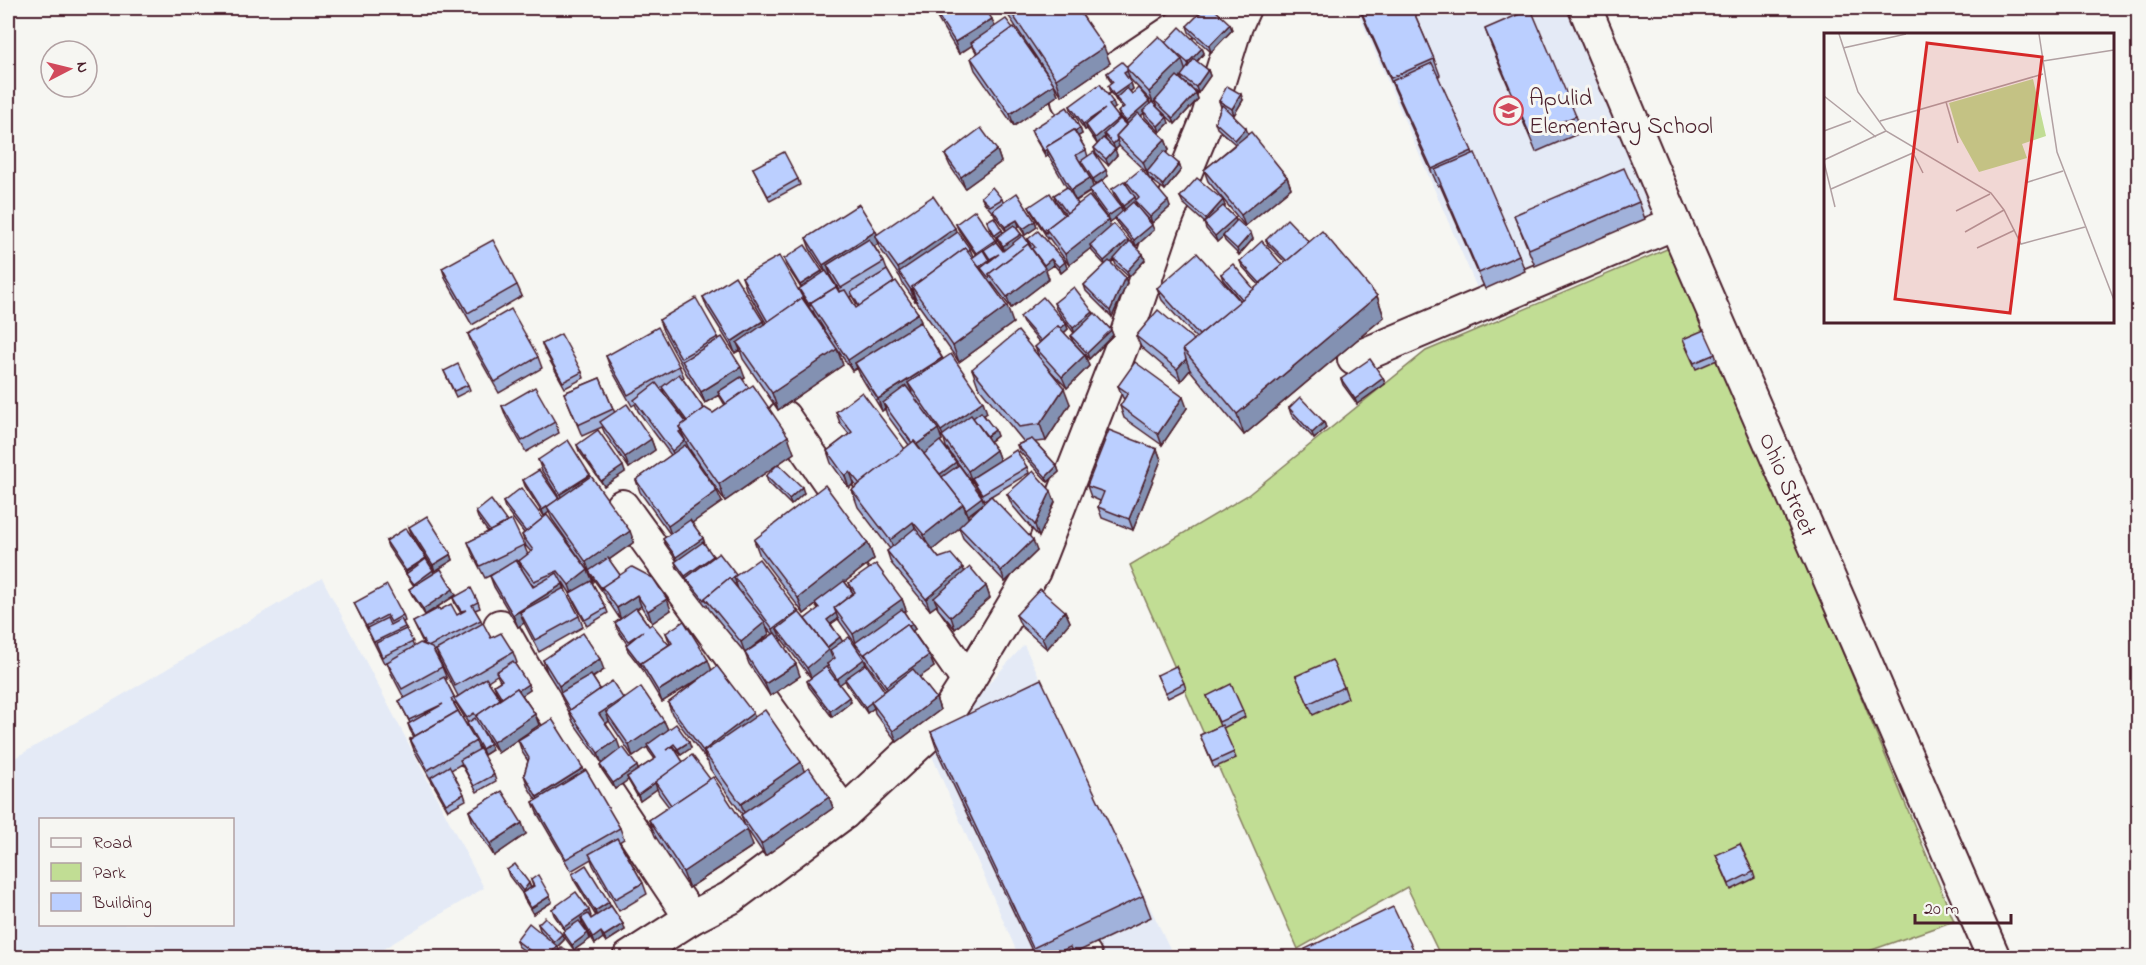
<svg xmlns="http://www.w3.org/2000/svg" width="2146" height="965" font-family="'Indie Flower',sans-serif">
	<rect width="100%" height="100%" fill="#f6f6f2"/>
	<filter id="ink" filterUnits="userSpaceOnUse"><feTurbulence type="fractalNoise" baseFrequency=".0167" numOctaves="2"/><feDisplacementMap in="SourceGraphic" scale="12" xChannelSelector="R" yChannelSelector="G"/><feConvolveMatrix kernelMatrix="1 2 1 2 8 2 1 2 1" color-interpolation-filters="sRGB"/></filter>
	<g filter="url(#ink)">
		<!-- built -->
		<g fill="#e4eaf6" fill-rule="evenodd">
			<polygon points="1356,8 1571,8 1659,214 1480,295"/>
			<path d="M322 578 484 888 370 957H8V762ZM40 820H232V924H40Z"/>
			<polygon points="1024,645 1174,957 1019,957 929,749"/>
		</g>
		<!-- green -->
		<polygon fill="#c1dd94" stroke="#867e60" stroke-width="1.5" points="1674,246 1954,921 1852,957 1441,957 1407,887 1298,949 1130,565 1248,495 1426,351"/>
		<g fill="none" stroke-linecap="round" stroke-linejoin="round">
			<defs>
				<g id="minor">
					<path id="s1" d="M1585 8 1675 223 1994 958"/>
					<polyline points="1068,101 1183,24 1214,8"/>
					<polyline points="1354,359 1675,223"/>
					<polyline points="784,417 968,681"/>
					<polyline points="622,506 844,813"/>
					<polyline points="500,626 524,668 691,918"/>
					<polyline points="1085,955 1086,958"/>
					<polyline points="629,958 691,918 730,898 844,813 941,723 968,681 1034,571 1127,333 1163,227 1207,120 1236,26 1244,8"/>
				</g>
			</defs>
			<!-- minor casing -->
			<use href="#minor" stroke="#4a1f2b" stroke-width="36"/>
			<!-- minor -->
			<use href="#minor" stroke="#f6f6f2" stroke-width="32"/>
		</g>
		<!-- wall -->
		<g fill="#a1b2db" stroke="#4a1f2b" stroke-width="1.5" fill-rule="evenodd">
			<polygon points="809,8 822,8 812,13"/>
			<polygon points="931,8 985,8 995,27 1013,28 1054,84 1058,95 1014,126 975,70 971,58 977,54 972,45 959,54"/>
			<polygon points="1006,8 1088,8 1081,13 1110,63 1062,96 1008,15"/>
			<polygon points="1359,8 1412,8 1434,59 1440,75 1438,77 1519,255 1525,271 1485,289 1440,185 1438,186 1397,95 1368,29"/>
			<polygon points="1230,24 1232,30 1211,52 1189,32 1187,26"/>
			<polygon points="1485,29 1576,116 1582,132 1536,152 1491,45"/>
			<polygon points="1165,43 1202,48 1204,53 1197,62 1208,70 1210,76 1198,93 1183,81 1181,76 1179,78 1196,93 1198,99 1175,124 1157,107 1155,102 1153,103 1130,79 1129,76 1127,78 1131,83 1133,89 1130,92 1132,94 1149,101 1150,104 1169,123 1160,132 1145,117 1144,113 1141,116 1165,139 1169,150 1166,153 1179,164 1181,170 1165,190 1149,178 1147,173 1119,146 1115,150 1106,140 1105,137 1104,139 1117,155 1108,165 1096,154 1094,148 1102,140 1097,144 1087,129 1085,130 1072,112 1070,106 1115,108 1112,110 1126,125 1127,124 1120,117 1118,112 1122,108 1110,92 1108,86 1112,83 1109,79 1107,73 1127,67"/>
			<polygon points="1243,100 1234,115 1230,112 1287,177 1291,188 1245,226 1208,181 1204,170 1235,144 1217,128 1215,122 1221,107 1219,101"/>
			<polygon points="1080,128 1082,134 1078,136 1086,150 1088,157 1108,176 1095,185 1085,170 1090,178 1093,187 1122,211 1124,210 1114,195 1112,189 1127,186 1126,181 1170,207 1152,223 1137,206 1136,204 1136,205 1154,230 1136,246 1117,223 1115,218 1110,222 1091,196 1090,192 1076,201 1078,204 1128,240 1129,243 1143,254 1145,260 1129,277 1116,265 1114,260 1111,263 1127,283 1112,317 1086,291 1084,285 1105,265 1092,251 1091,248 1069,265 1049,238 1048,239 1032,213 1029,207 1064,215 1065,214 1056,201 1054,195 1067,188 1048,155 1046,157 1033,135 1031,130"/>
			<polygon points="997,150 1001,162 965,188 950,166 945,155"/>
			<polygon points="753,168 798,179 800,185 770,201"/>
			<path d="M981 197 1002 199 1003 202 1035 221 1037 227 1025 235 1019 226 1016 227 1022 236 1030 244 1028 239 1065 262 1067 268 1061 273 1054 265 1046 270 1049 279 1011 308 992 283 991 284 1013 323 959 362 918 304 916 300 915 301 903 284 900 277 879 247 878 244 874 246 884 262 887 270 894 282 918 313 922 325 943 359 987 413 984 415 997 436 990 442 996 450 1000 461 1027 467 1029 473 991 496 1037 551 1005 582 963 538 959 528 932 550 939 558 965 572 986 586 990 598 955 629 938 609 937 605 930 610 891 563 887 551 890 549 858 507 852 490 857 487 854 483 849 488 831 463 827 451 849 434 840 423 836 412 905 449 909 445 887 415 885 409 882 411 860 375 857 368 852 371 837 349 843 365 778 410 743 359 740 350 735 353 707 308 703 297 763 321 764 324 766 323 746 289 742 277 804 300 805 302 836 348 815 315 813 311 812 312 801 294 799 289 801 288 786 265 784 259 823 274 825 272 810 249 806 238 878 234 957 233 973 257 976 255 958 229 956 224 995 240 1003 251 1004 250 989 227 987 221 1003 232 1006 231 995 216 993 211 992 212 984 202ZM830 274 831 277 840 291 839 292 829 275ZM852 296 858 307 856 308 850 297ZM939 433 944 439 946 447 972 482 973 481 984 500 991 496 984 503 940 441 942 440ZM983 503 968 518 967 512 968 515Z"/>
			<polygon points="1180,197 1225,206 1224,207 1235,218 1236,222 1253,239 1239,255 1225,241 1223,236 1217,242 1206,229 1204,223 1205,223 1183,203"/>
			<polygon points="1639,202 1645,219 1535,266 1514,215"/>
			<polygon points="1266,240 1309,242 1377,296 1384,317 1244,435 1190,370 1181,381 1141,347 1136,336 1194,340 1196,338 1162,300 1157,288 1240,301 1240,300 1223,280 1221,274 1254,289 1259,285 1242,266 1240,261 1282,265 1285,262 1268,245"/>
			<polygon points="442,268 517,285 522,296 472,325 446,280"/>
			<polygon points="1054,303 1094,313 1111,330 1113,335 1089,359 1073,342 1071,336 1074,333 1056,309"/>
			<polygon points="1020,317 1066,324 1068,329 1064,333 1085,355 1089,366 1067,388 1044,364 1070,404 1046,441 1035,442 1057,466 1059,472 1048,482 1019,451 1017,445 1024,442 978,386 972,369 1039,357 1035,347 1040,343 1023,323"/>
			<path d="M659 320 718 337 745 378 743 380 794 453 725 501 688 447 689 451 722 502 692 523 703 538 705 545 713 557 736 576 798 612 805 619 818 609 816 605 804 614 760 556 754 540 868 543 874 559 845 582 852 592 849 583 902 599 906 610 904 612 915 629 912 631 929 655 934 667 919 677 936 698 940 710 897 742 875 713 874 708 867 713 847 685 845 680 839 684 849 697 851 702 832 717 809 687 807 681 811 678 781 638 779 639 800 676 770 696 749 664 745 653 709 609 707 605 706 606 677 568 675 562 677 561 665 544 663 539 670 534 640 492 636 480 671 455 638 411 635 404 632 406 610 367 606 356 679 366 684 377 682 378 704 409 713 413 725 405 719 395 705 403 686 373 663 331ZM663 389 664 393 686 422 661 390ZM736 583 738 589 748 602 734 584ZM838 619 855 643 857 649 886 690 885 692 842 642 831 624ZM766 626 773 634 751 648 769 634Z"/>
			<polygon points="468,334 538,357 542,368 499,393 472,345"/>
			<polygon points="542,344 582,372 584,378 565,388 544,350"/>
			<polygon points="1685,345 1715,354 1717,360 1696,369"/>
			<polygon points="444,371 468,385 470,390 456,397"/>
			<polygon points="600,378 615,413 651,439 655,450 629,468 605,434 602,427 582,436 564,393"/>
			<polygon points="1383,378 1385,384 1357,404 1343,385 1341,379"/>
			<polygon points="1118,386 1187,408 1162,445 1124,418 1120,406 1125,399 1123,398"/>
			<polygon points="502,406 555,422 559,433 526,452 506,417"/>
			<polygon points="1289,408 1324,422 1326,428 1314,439 1291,414"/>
			<polygon points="577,445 625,472 604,486 579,451"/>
			<polygon points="1157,449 1161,460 1133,530 1102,518 1098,507 1100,501 1091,497 1087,486"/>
			<path d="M538 460 590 477 634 542 609 560 620 575 671 610 652 623 641 606 637 609 649 626 669 645 670 644 666 633 711 670 753 713 754 718 829 797 833 808 765 856 745 826 741 815 742 814 710 769 708 762 672 714 668 703 704 676 662 702 645 674 643 670 628 651 626 645 627 644 617 629 615 623 620 619 606 598 605 595 591 576 588 570 593 582H592L606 608 608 613 587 626 572 599 570 593 563 582 566 592 579 616 583 627 539 652 524 623 518 627 494 587 490 576 499 571 485 578 472 553 468 542 488 532 478 518 476 512 524 545 528 555 531 552 526 546 522 535 524 533 505 508 503 502 543 518 588 570 552 519 549 512 544 516 525 486 523 480 559 500 560 499 542 471ZM520 560 519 561 523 572 517 562ZM523 572 534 587H533Z"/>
			<polygon points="766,476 804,493 791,505 768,482"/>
			<polygon points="1007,494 1055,502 1039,537 1012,505"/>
			<polygon points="409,527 451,554 453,560 435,571 411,533"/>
			<polygon points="386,541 426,560 434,573 456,595 425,615 412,595 409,589 414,586 388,547"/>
			<path d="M453 598 478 602 480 608 475 610 491 638 513 652 517 663 515 664 530 690 522 695 535 714 539 725 498 753 483 731 492 750 484 755 476 742 479 749 494 775 496 781 477 792 461 764 451 770 464 794 466 800 448 810 414 750 410 739 414 737 410 730 408 724 410 723 399 701 404 698 391 673 387 662 384 663 354 603 403 615 405 621 403 622 414 647 424 645 413 622 440 610 457 615 461 613 455 604ZM440 648 436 650 440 661 458 696 455 698 445 679H447L442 667 434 651ZM497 675 500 681 494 685 496 691 501 699H500L488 681ZM456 703 468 723V728L454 704Z"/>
			<polygon points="1065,611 1070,622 1047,649 1021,626 1016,615"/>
			<path d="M543 660 604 670 593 678 600 689 623 698 624 699 664 721 668 730 691 748 681 755 676 749 675 750 683 762 753 846 689 888 655 836 649 820 669 807 659 794 657 789 640 801 628 780 615 789 602 770 600 765 602 763 573 722 570 714 562 699 560 693 547 672ZM609 721 633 757 647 747 649 751 655 759 638 770 620 749 606 724Z"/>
			<polygon points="1157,675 1184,683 1186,689 1168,698"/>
			<polygon points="1296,676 1344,687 1348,698 1313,715"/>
			<polygon points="1207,696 1243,711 1245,717 1223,728 1236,758 1214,768 1200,735 1220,726"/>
			<polygon points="931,732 1143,896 1151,917 1073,954 1074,957 1035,957 938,753"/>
			<polygon points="518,740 584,772 620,828 624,839 619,842 643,883 647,894 619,911 593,865 591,859 571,871 537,813 533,802 536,800 528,787 524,775 528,761 522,752"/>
			<polygon points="469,811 526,834 494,856 473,823"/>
			<polygon points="1716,855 1753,872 1755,878 1731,890"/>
			<polygon points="507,870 529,883 531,888 533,886 531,880 550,896 552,902 533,914 524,899 522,893 509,876"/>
			<polygon points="572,874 609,902 611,906 623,924 625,930 606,942 603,938 595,944 582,922 580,923 588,933 590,939 574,950 565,938 563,932 565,931 554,915 552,909 591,916 590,916 591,919 596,916 574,880"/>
			<polygon points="538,924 564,940 558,946 559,951 571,956 557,955 555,957 533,957 518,946 516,940 544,935 540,930"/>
		</g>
		<!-- shaded-wall -->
		<g fill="#8391b2" stroke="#4a1f2b" stroke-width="1.5">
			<polygon points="1075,8 1088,8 1077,15"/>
			<polygon points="992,19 996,30 959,54 955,42"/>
			<polygon points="1230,24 1232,30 1211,52 1209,46"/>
			<polygon points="1104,47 1110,63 1062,96 1056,79"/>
			<polygon points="1202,48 1204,53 1190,69 1188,63"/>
			<polygon points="1182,60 1186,72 1153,103 1149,92"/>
			<polygon points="1208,70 1210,76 1198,93 1196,87"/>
			<polygon points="1127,71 1129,76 1126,79 1124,73"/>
			<polygon points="1131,83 1133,89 1118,100 1116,98 1116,101 1114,95"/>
			<polygon points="1054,84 1058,95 1014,126 1010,114"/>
			<polygon points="1196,93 1198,99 1175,124 1173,118"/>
			<polygon points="1241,94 1243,100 1234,115 1232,109"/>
			<polygon points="1149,101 1151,107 1143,111 1144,113 1129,127 1126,121"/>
			<polygon points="1113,102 1115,108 1111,111 1109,105"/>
			<polygon points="1105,109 1086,125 1087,129 1085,130 1083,124"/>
			<polygon points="1167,117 1169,123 1160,132 1158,126"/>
			<polygon points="1119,118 1121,124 1104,134 1105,137 1097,144 1095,138"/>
			<polygon points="1080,128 1082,134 1050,154 1047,149"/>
			<polygon points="1246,128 1248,134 1237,146 1235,140"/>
			<polygon points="1165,139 1169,150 1147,173 1143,162"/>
			<polygon points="1117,140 1119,146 1115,150 1113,144"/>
			<polygon points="1046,149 1048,155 1046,157 1044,151"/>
			<polygon points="1115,149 1117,155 1108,165 1106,159"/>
			<polygon points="997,150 1001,162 965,188 961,177"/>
			<polygon points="1179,164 1181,170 1165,190 1163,185"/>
			<polygon points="1106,170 1108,176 1095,185 1093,179"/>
			<polygon points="1287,177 1291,188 1245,226 1241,215"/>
			<polygon points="1090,178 1094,189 1075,201 1071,190"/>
			<polygon points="1135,197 1137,203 1135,201 1136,204 1126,212 1123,206"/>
			<polygon points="1223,200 1225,206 1208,225 1206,219"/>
			<polygon points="1168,201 1170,207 1152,223 1150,217"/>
			<polygon points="1121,207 1123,213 1110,222 1108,216"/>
			<polygon points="1235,218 1237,224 1217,242 1215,236"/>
			<polygon points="1017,220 1019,226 1007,233 1005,227"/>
			<polygon points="1108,220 1112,231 1090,245 1091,248 1069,265 1065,254"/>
			<polygon points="1035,221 1037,227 1025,235 1023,229"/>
			<polygon points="1152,225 1154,230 1136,246 1134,240"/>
			<polygon points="955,228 959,240 901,275 898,268"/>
			<polygon points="1002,230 1004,236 997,237 997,241 995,235"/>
			<polygon points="876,231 880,242 875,236 878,244 832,273 827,265 830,274 827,276 823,265"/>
			<polygon points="1251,233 1253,239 1239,255 1237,249"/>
			<polygon points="1021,234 1023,240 1005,252 1003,246"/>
			<polygon points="995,240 998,246 984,250 986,254 978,259 976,253"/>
			<polygon points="1128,240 1130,246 1106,267 1104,261"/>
			<polygon points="970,249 975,261 913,289"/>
			<polygon points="1143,254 1145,260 1129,277 1127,271"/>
			<polygon points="1051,259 1054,265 1046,270 1049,279 1011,308 1007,297"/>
			<polygon points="989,260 991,266 983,271 978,267"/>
			<polygon points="1065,262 1067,268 1061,273 1059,267"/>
			<polygon points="822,271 824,277 803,291 800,285"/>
			<polygon points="1125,277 1127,283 1112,317 1110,311"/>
			<polygon points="912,289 916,300 915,301 911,290"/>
			<polygon points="1377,296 1384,317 1244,435 1237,414"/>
			<polygon points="1007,306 1013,323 959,362 953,346"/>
			<polygon points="1093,312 1096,318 1075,334 1073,328"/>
			<polygon points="918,313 922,325 855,363 857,368 852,371 848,360"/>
			<polygon points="763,321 767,333 737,343 740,350 735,353 731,342"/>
			<polygon points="1066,324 1068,329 1045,349 1043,343"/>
			<polygon points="1111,330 1113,335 1089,359 1087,353"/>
			<polygon points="837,349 843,365 778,410 772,393"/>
			<polygon points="1085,355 1089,366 1067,388 1062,377"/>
			<polygon points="942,358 947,369 908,383 912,392 886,408 883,403 885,409 882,411 878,399"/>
			<polygon points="1186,359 1190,370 1181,381 1177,369"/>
			<polygon points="741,367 745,378 719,394 718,392 719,395 705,403 701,392"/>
			<polygon points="1383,378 1385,384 1357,404 1355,399"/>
			<polygon points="1064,388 1070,404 1046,441 1040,424"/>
			<polygon points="1183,397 1187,408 1162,445 1158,434"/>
			<polygon points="983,401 987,413 976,421 944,438 941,431"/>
			<polygon points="1324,422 1326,428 1314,439 1312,433"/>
			<polygon points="938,429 942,440 919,458 915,446"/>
			<polygon points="995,430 997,436 989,442 987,436"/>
			<polygon points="681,431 690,451 676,462 672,451 679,432"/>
			<polygon points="788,436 794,453 725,501 719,484"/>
			<polygon points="651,439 655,450 629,468 625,457"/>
			<polygon points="1157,449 1161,460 1133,530 1129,519"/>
			<polygon points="996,450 1000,461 972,478 973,481 972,482 968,471"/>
			<polygon points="956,462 958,467 944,479 938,476"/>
			<polygon points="623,466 625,472 604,486 601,481"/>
			<polygon points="1057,466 1059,472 1048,482 1046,477"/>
			<polygon points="850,472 854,483 849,488 845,476"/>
			<polygon points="590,475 594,486 564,505 560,494"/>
			<polygon points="802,487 804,493 791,505 789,499"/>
			<polygon points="717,491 722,502 672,537 668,526"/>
			<polygon points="1051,491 1055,502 1039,537 1035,525"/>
			<polygon points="982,497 984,503 968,515 966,509"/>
			<polygon points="559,499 547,507 549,512 544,516 542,510"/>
			<polygon points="963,504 969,520 930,552 924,535"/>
			<polygon points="913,522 919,538 896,556 890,540"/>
			<polygon points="630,531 634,542 590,573 586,562"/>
			<polygon points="703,538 705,544 678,563 676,557"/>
			<polygon points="1033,540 1037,551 1005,582 1001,571"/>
			<polygon points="868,543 874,559 804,614 798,598"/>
			<polygon points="451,554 453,560 435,571 433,565"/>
			<polygon points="713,556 715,562 686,578 688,581 687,582 685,576"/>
			<polygon points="426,558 428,564 408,577 406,571"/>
			<polygon points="963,568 968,580 934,598 937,605 930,610 926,599"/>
			<polygon points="433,570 435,576 416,590 414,584"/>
			<polygon points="588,570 593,582 573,596 569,585"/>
			<polygon points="736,575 734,577 736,583 709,603 705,599"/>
			<polygon points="563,584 567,596 520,612 524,623 518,627 513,615"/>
			<polygon points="986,586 990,598 955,629 951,617"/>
			<polygon points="453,589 456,595 425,615 423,609"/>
			<polygon points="637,595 641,606 621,620 617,608"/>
			<polygon points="667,599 671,610 652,623 648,611"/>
			<polygon points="902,599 906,610 857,646 853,634"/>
			<polygon points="798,611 802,622 777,629 781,638 777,641 773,629"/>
			<polygon points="1065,611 1070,622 1047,649 1042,638"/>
			<polygon points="836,613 838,619 829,625 827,620"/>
			<polygon points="765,622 769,634 745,653 741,642"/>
			<polygon points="912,624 915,629 870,662"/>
			<polygon points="840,637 843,642 830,652 834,662 827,664 828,666 812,679 807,668 827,648"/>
			<polygon points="929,655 934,667 891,697 886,686"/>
			<polygon points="600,659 604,670 563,697 559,686"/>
			<polygon points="864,659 866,665 839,685 837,679"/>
			<polygon points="708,660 712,671 662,702 658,691"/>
			<polygon points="796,664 800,676 770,696 765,684"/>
			<polygon points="528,684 530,690 506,706 504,700"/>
			<polygon points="849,697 851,702 832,717 830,711"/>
			<polygon points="623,698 627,709 606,712 609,721 603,726 599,714"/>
			<polygon points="936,698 940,710 897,742 893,731"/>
			<polygon points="871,702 874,708 867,713 865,707"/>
			<polygon points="753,713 757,725 704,752 707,762 703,751"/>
			<polygon points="535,714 539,725 498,753 493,742"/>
			<polygon points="664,721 669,732 633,757 629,745"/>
			<polygon points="617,740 621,751 602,764 598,753"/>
			<polygon points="689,742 691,748 681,755 678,749"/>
			<polygon points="490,744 492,750 484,755 482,749"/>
			<polygon points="801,762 807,779 747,821 741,804"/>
			<polygon points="637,766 639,772 627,777 628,780 615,789 613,783"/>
			<polygon points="583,768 587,780 541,808 537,797"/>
			<polygon points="655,783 657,789 640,801 638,795"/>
			<polygon points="829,797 833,808 765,856 761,844"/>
			<polygon points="522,823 526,834 494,856 490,844"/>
			<polygon points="747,829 753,846 689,888 683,872"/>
			<polygon points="529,883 531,889 525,897 523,891"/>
			<polygon points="550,896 552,902 533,914 531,908"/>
			<polygon points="609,902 611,908 597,917 595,911"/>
			<polygon points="589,910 591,916 583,921 581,918 582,922 566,933 564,927"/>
			<polygon points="623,924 625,930 606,942 604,936"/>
			<polygon points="601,932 603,938 595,944 593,938"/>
			<polygon points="588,933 590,939 574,950 572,945"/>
			<polygon points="562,934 564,940 558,946 560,952 555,957 548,957 554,942"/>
			<polygon points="569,951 571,956 571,957 567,957"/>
		</g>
		<!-- building -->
		<g fill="#bbcfff" stroke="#4a1f2b" stroke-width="1.5">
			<polygon points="933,8 985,8 992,19 955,42"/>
			<polygon points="1008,8 1077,8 1104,47 1056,79"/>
			<polygon points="1205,8 1213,8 1230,24 1209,46 1187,26"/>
			<polygon points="1374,8 1412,8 1434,59 1391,78 1362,13"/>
			<polygon points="1531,9 1576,116 1530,135 1485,29"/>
			<polygon points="1006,19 1013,28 978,53 971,43"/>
			<polygon points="1014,27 1054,84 1010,114 971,58"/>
			<polygon points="1180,27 1202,48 1188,63 1165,43"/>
			<polygon points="1159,36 1182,60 1149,92 1126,68"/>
			<polygon points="1194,59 1208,70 1196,87 1181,76"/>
			<polygon points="1122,62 1127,67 1127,71 1124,73 1131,83 1114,95 1108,86 1113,82 1107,73"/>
			<polygon points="1432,63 1472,151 1432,169 1392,81"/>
			<polygon points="1177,76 1196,93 1173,118 1155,101"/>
			<polygon points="1100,84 1113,102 1109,105 1119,118 1095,138 1086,125 1105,109 1083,124 1070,106"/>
			<polygon points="1227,86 1241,94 1232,109 1219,101"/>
			<polygon points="1127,88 1132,94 1138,88 1149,101 1126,121 1118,112 1124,107 1116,98"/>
			<polygon points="1152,102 1167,117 1158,126 1143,111"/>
			<polygon points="1222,105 1246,128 1235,140 1215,122"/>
			<polygon points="1067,107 1080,128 1075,131 1074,130 1046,147 1047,149 1044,151 1031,130"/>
			<polygon points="1138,113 1165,139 1143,162 1116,136"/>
			<polygon points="1120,119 1126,125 1116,136 1117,140 1113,144 1104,134"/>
			<polygon points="981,128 997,150 961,177 945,155"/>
			<polygon points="1074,130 1086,150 1076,155 1090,178 1071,190 1046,147"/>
			<polygon points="1251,132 1287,177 1241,215 1204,170"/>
			<polygon points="1103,138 1115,149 1106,159 1094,148"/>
			<polygon points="1164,151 1179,164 1163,185 1147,172"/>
			<polygon points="784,152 798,179 768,196 753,168"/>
			<polygon points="1094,152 1106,170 1093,179 1081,161"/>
			<polygon points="1475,153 1519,255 1479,273 1435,170"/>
			<polygon points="1624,168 1639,202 1529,249 1514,215"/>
			<polygon points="1141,169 1168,201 1150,217 1135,201 1139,197 1126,181"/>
			<polygon points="1197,178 1223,200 1206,219 1180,197"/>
			<polygon points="1102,181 1121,207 1108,216 1089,190"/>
			<polygon points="1124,181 1135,197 1123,206 1112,189"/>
			<polygon points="992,187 1002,199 990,206 981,197"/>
			<polygon points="1067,187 1078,204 1067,213 1054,195"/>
			<polygon points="1017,193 1035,221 1023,229 1017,220 1005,227 993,210"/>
			<polygon points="1050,193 1064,215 1046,229 1047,232 1046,233 1029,207"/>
			<polygon points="933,196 955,228 898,268 875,236"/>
			<polygon points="1089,196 1108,220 1065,254 1046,229"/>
			<polygon points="1133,202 1152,225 1134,240 1115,218"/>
			<polygon points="859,204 876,231 823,265 806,238"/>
			<polygon points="1223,206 1235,218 1215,236 1204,223"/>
			<polygon points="975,210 995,240 976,253 956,224"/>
			<polygon points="994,217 1002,230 995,235 987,221"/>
			<polygon points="1287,219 1309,242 1287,261 1266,240"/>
			<polygon points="1237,220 1251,233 1237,249 1223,236"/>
			<polygon points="1114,224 1128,240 1104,261 1090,245"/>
			<polygon points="1014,225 1021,234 1003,246 997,237"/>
			<polygon points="1038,231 1065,262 1059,267 1051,259 1044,265 1032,249 1035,247 1028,239"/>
			<polygon points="1322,231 1377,296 1237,414 1183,349"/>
			<polygon points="958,232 970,249 968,251 965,248 912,287 913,289 911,290 899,272"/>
			<polygon points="1023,235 1031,246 1030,247 1028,244 989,274 990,277 989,278 981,268 999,254 990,259 984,250 996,242 1003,251"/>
			<polygon points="869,239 884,262 841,288 827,265"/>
			<polygon points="493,240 517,285 468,313 442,268"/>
			<polygon points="1130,241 1143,254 1127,271 1114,259"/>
			<polygon points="1262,241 1282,265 1260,283 1240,261"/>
			<polygon points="1028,244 1045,268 1007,297 989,274"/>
			<polygon points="805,245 822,271 800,285 784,259"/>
			<polygon points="965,248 1007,306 953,346 912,287"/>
			<polygon points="983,250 989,260 979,267 972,258"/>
			<polygon points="1197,253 1240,301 1199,335 1157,288"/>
			<polygon points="779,256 804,300 802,298 768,322 742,277"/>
			<polygon points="1109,261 1125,277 1110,311 1084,285"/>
			<polygon points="1233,264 1254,289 1242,299 1221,274"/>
			<polygon points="887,270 894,282 859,306 851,292"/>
			<polygon points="826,271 837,288 836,287 810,303 812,305 810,306 799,289"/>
			<polygon points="735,276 763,321 731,342 703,297"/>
			<polygon points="896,281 918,313 848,360 810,303 836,287 839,292 845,290 856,308"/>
			<polygon points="1074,287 1093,312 1073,328 1054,303"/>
			<polygon points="1043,297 1066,324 1060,328 1058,326 1041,341 1020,317"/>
			<polygon points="696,298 718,337 681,358 659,320"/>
			<polygon points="802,298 837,349 772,393 737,343"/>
			<polygon points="511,309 538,357 495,382 468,334"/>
			<polygon points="1158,310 1194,340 1183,349 1186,359 1177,369 1136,336"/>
			<polygon points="1095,313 1111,330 1087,353 1071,336"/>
			<polygon points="920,322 942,358 878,399 855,363"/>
			<polygon points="1058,326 1085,355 1062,377 1035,347"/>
			<polygon points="658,327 679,366 628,395 606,356"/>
			<polygon points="1704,330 1715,354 1694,363 1683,339"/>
			<polygon points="1018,331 1064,388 1040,424 1019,427 972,369"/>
			<polygon points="561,334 582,372 563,382 542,344"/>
			<polygon points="722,337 741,367 701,392 682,361"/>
			<polygon points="951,354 983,401 941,431 908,383"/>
			<polygon points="1370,359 1383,378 1355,399 1341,379"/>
			<polygon points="1135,362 1183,397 1158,434 1120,406 1128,393 1118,386"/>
			<polygon points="458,364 468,385 454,391 444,371"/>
			<polygon points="679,374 704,409 687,421 662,387"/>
			<polygon points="741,377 749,388 726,404 718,392"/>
			<polygon points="600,378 613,409 578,425 564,393"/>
			<polygon points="656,383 686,422 679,427 681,431 679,432 685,440 672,451 634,400"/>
			<polygon points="753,385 788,436 719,484 679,427 705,408 713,413"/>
			<polygon points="906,386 938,429 917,444 914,441 912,443 883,403"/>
			<polygon points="535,387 555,422 522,441 502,406"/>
			<polygon points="862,392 905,449 860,484 850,472 845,476 827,451 852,432 836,412"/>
			<polygon points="1300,397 1324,422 1312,433 1289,408"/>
			<polygon points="627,404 651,439 625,457 600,422"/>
			<polygon points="981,412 995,430 987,436 973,418"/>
			<polygon points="971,415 996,450 968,471 942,436"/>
			<polygon points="598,430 623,466 601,481 577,445"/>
			<polygon points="1109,430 1157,449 1129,519 1098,507 1104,492 1087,486"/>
			<polygon points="1032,439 1057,466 1046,477 1017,445"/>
			<polygon points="568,440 590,475 560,494 538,460"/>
			<polygon points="914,441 963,504 924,535 913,522 890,540 852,490"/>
			<polygon points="940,441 956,462 940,474 924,454"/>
			<polygon points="685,445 717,491 668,526 636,480"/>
			<polygon points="1016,450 1027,467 982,494 972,478"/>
			<polygon points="778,464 802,487 789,499 766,476"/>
			<polygon points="959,465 982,497 966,509 963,504 942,477"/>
			<polygon points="539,470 559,499 542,510 523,480"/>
			<polygon points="1033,471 1051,491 1035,525 1007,494"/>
			<polygon points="591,476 630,531 586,562 547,507"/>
			<polygon points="825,485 868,543 798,598 754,540"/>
			<polygon points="521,488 543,518 526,532 503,502"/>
			<polygon points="991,496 1033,540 1001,571 959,527"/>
			<polygon points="491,500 507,522 490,531 476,512"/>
			<polygon points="547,515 588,570 569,585 558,571 534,581 519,561 533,550 522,535"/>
			<polygon points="427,516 451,554 433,565 409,527"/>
			<polygon points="512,520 524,545 480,566 468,542"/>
			<polygon points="690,520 703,538 676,557 663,539"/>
			<polygon points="406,528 426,558 406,571 386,541"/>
			<polygon points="915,528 939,558 951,554 963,568 926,599 887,551"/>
			<polygon points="703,542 713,556 685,576 675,562"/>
			<polygon points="719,553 736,575 730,580 729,578 705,598 705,599 704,600 686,578"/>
			<polygon points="608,558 620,575 602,587 604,588 602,589 589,571"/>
			<polygon points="426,559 433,570 414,584 406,574"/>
			<polygon points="759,559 798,611 773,629 734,577"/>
			<polygon points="516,560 533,587 557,573 563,584 513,615 490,576"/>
			<polygon points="876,564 902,599 853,634 834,608 855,592 849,583"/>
			<polygon points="632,567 653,578 667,599 648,611 637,595 617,608 602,587"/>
			<polygon points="970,567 986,586 951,617 934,598"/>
			<polygon points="441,569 453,589 423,609 409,589"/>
			<polygon points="729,578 765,622 741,642 705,598"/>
			<polygon points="591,581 606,608 585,620 570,593"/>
			<polygon points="844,581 853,593 834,608 836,613 827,620 840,637 827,647 805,619 819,608 815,603"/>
			<polygon points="387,585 403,615 391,622 387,615 366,626 354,603"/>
			<polygon points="471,588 478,602 472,605 481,620 428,647 426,646 413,622 439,608 440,610 451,604 457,615 466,610 461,611 453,598"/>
			<polygon points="564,588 579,616 535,640 520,612"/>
			<polygon points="1040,589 1065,611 1042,638 1016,615"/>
			<polygon points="636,608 649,626 652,624 669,645 641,663 642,666 626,645 643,631 628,641 615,623"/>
			<polygon points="902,609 912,624 909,626 907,624 865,654 866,657 855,643"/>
			<polygon points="799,612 829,650 807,668 777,629"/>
			<polygon points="387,618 390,625 401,619 405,627 374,642 367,628"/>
			<polygon points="684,621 708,660 658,691 641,663 672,643 666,633"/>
			<polygon points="483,623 491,638 501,633 513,652 455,686 436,650"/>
			<polygon points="907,624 929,655 886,686 865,654"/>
			<polygon points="406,629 413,642 382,657 376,643"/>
			<polygon points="583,633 600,659 559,686 543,660"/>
			<polygon points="775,633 796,664 765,684 745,653"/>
			<polygon points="849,637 864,659 837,679 827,664 835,658 830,650"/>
			<polygon points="420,643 432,648 442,667 402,689 387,662"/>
			<polygon points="1332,660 1344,687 1308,704 1296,676"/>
			<polygon points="513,661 528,684 519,690 517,688 502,698 494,685 502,680 496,672"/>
			<polygon points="866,664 885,692 865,707 845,679"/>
			<polygon points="717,666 753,713 703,751 668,703"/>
			<polygon points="1176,666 1184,683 1165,693 1157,675"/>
			<polygon points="826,667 849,697 830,711 807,681"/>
			<polygon points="913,669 936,698 893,731 871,702"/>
			<polygon points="591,675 600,689 570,710 560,693"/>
			<polygon points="444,677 454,697 451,699 458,711 415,736 408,724 443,704 409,720 399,701"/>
			<polygon points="486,678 500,699 476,716 474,713 467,718 454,699"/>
			<polygon points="1041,679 1143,896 1033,948 931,732"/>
			<polygon points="612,681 623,698 599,714 617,740 598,753 569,711"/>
			<polygon points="1231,684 1243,711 1219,722 1207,696"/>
			<polygon points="641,687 664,721 629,745 606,712"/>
			<polygon points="517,688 535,714 493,742 476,716"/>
			<polygon points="765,710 801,762 741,804 704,752"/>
			<polygon points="458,711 476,741 428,770 410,739"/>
			<polygon points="475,718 490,744 482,749 467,723"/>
			<polygon points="552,719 583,768 537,797 524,775 529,758 518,740"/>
			<polygon points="676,724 689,742 678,749 674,744 666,750 673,746 683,762 638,795 627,777 656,758 647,745"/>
			<polygon points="1222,725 1234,752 1212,762 1200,735"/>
			<polygon points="623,747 637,766 613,783 600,765"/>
			<polygon points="480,749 494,775 474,786 460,760"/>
			<polygon points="692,755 710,779 671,805 655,782"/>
			<polygon points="449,766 464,794 446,804 431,777"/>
			<polygon points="809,768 829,797 761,844 741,815"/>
			<polygon points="586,770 620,828 566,859 533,802"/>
			<polygon points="713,777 747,829 683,872 649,820"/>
			<polygon points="502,791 522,823 490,844 469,811"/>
			<polygon points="617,838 643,883 615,899 589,854"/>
			<polygon points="1740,844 1753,872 1729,884 1716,855"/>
			<polygon points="515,864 529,883 523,891 507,870"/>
			<polygon points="586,865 609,902 595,911 572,874"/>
			<polygon points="538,875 550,896 531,908 522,893 534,886 531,880"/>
			<polygon points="576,892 589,910 564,927 552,909"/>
			<polygon points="611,906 623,924 604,936 601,932 593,938 581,918 588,914 591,919"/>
			<polygon points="1393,907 1417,957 1309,957 1305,949"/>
			<polygon points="545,917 562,934 554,942 538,924"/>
			<polygon points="579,921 588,933 572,945 563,932"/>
			<polygon points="529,923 557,946 548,957 538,957 516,940"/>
			<polygon points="561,947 569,951 567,957 556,957"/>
			<polygon points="1070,947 1074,957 1048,957"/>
		</g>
	</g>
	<!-- icons -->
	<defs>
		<symbol id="school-ring" viewBox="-11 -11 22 22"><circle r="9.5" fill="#f6f6f2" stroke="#d1495b" stroke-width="1.5"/><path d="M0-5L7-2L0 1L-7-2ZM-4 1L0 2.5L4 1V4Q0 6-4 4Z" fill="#d1495b"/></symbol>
	</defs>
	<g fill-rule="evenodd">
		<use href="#school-ring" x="1492" y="94" width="33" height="33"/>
	</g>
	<g text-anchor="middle" stroke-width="6" stroke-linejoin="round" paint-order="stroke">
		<!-- poi labels -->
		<g font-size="24" fill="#4a1f2b" stroke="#f6f6f2" text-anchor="start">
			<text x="1529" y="105">Apulid<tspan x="1529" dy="28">Elementary School</tspan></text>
		</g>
		<!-- street labels -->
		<g font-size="24" fill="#4a1f2b" stroke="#f6f6f2">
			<text dy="8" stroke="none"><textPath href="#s1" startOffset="518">Ohio Street</textPath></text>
		</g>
	</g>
	<!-- overview -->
	<g transform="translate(1824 33)">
		<rect width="290" height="290" fill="#f6f6f2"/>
		<path d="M209 46 222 103 198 111 203 125 155 139 134 101 125 70Z" fill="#c1dd94"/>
		<path fill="none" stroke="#b1a0a2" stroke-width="1.5" d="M15 1 34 59 62 98 167 160 180 177 197 211 261 194M215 1 233 119 290 267M19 15 82 1M219 28 290 17M0 63 52 104M122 69 134 110M56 88 219 41M0 98 27 88M89 120 99 140M0 127 62 98M0 129 11 174M201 150 239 138M7 156 91 119M132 178 166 161M141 199 180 177M153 215 191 197"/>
		<path fill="#d62828" fill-opacity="0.15" stroke="#d62828" stroke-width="3" d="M103 10 218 24 186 280 71 266Z"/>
		<rect width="290" height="290" fill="none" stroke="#4a1f2b" stroke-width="3"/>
	</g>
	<!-- margin -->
	<rect width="2146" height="965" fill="none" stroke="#f6f6f2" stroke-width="30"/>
	<rect x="15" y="15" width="2116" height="935" fill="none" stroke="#4a1f2b" stroke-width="2" filter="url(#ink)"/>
	<!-- legend -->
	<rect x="39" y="818" width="195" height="108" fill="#f6f6f2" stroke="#b1a0a2" stroke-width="1.5"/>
	<rect x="51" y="838" width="30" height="9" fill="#f6f6f2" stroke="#b1a0a2" stroke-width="1.5"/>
	<text x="93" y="848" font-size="18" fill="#4a1f2b">Road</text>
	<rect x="51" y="863" width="30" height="18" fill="#c1dd94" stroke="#b1a0a2" stroke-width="1.5"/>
	<text x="93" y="878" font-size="18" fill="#4a1f2b">Park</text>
	<rect x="51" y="893" width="30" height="18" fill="#bbcfff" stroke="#b1a0a2" stroke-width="1.5"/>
	<text x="93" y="908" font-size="18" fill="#4a1f2b">Building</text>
	<!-- north arrow -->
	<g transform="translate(69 69) rotate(83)"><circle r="28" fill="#f6f6f2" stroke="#b1a0a2" stroke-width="1.5"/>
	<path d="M0-4.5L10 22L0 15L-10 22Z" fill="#d1495b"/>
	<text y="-9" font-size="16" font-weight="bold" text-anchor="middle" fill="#4a1f2b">N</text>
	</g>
	<!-- scale -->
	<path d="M1915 914v9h96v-9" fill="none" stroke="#4a1f2b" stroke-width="3"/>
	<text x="1924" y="914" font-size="18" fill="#4a1f2b" stroke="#f6f6f2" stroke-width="4.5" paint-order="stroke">20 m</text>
</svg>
